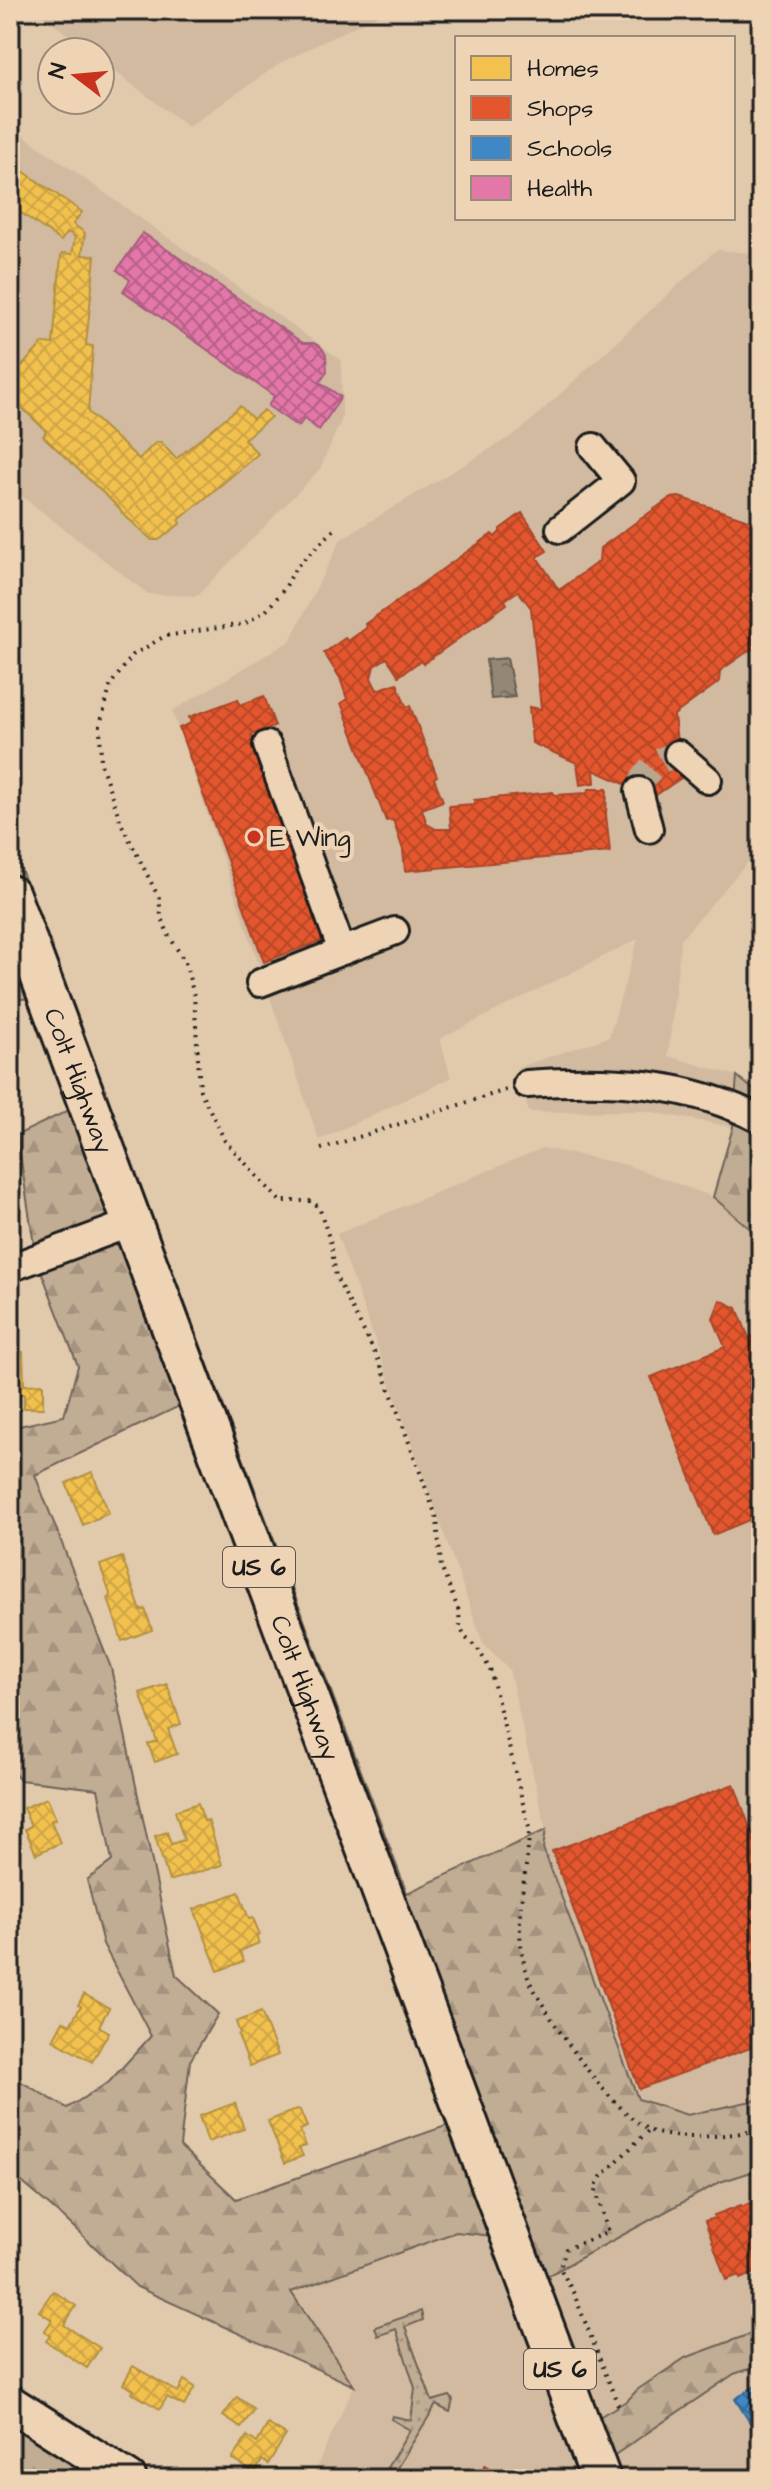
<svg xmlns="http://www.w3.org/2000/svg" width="771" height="2489" font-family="'Architects Daughter',sans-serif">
	<defs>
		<pattern id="grass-dots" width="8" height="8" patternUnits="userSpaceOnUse" patternTransform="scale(2)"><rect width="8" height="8" fill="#c1ac94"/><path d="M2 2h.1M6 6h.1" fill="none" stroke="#a5937f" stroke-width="1.8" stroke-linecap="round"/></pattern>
		<pattern id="forest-firs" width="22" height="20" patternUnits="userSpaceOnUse" patternTransform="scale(2)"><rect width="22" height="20" fill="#c1ac94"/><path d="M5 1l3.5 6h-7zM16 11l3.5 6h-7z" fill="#a5937f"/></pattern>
		<pattern id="water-ripples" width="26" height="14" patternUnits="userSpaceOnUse" patternTransform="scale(2)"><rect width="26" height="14" fill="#958774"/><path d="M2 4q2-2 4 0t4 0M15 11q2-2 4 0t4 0" fill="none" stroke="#796e5e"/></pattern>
		<pattern id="homes-cross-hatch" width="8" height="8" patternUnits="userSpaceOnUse" patternTransform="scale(2)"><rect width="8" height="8" fill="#f2c14e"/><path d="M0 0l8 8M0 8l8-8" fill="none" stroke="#cfa544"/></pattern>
		<pattern id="shops-cross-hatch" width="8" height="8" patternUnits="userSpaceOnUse" patternTransform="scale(2)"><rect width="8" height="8" fill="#e4572e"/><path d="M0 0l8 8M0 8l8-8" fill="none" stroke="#b84726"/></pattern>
		<pattern id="schools-cross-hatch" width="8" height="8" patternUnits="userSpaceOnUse" patternTransform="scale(2)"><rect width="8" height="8" fill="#3f88c5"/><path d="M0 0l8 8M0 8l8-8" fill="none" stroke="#346e9f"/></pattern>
		<pattern id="health-cross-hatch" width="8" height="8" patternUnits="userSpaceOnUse" patternTransform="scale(2)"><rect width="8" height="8" fill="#e377a8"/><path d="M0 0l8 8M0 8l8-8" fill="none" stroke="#b76188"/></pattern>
	</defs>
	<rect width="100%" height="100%" fill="#e1c9ac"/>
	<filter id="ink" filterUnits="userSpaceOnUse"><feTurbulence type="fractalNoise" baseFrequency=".0125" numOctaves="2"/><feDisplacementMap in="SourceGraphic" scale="16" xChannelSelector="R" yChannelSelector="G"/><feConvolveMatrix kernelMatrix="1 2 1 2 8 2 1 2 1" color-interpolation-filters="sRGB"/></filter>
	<g filter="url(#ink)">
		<!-- built -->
		<g fill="#d1baa0">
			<polygon points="36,10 388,10 282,62 188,127 100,60 100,52 90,52"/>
			<polygon points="10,126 341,360 342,418 320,469 197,596 148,594 10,487"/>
			<polygon points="716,250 761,254 761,847 681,939 668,1056 737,1076 733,1127 646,1111 529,1112 516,1068 609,1037 638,939 440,1039 451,1078 319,1140 172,711 290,641 341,539 520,431"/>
			<polygon points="543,1148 627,1165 713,1197 761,1238 761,2099 687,2115 638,2099 543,1848 546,1830 509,1669 483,1643 337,1234"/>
			<polygon points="761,2169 761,2330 685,2358 637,2390 628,2399 761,2365 761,2479 311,2479 354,2386 291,2293 456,2232 511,2238"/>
		</g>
		<!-- grass -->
		<polygon fill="url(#grass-dots)" stroke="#6e6458" stroke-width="2" points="421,2311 423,2320 405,2327 432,2401 450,2396 453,2400 450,2412 436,2405 390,2479 380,2479 410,2430 391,2419 392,2416 411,2420 415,2388 396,2329 378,2336 375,2327"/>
		<!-- forest -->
		<g fill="url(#forest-firs)" stroke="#6e6458" stroke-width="2" fill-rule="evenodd">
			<path d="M10 840 407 1893 546 1830 543 1848 638 2099 687 2115 761 2099V2169L720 2182 529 2286 511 2238 456 2232 291 2292 354 2386 137 2287 64 2218 10 2172V2066L20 2081 67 2108 109 2082 151 2036 103 1944 87 1880 112 1861 98 1789 20 1780 10 1769V1681L14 1653 10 1651V1428L64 1416 78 1366 36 1258 17 1135 86 1102 48 997 10 1000ZM196 1398 466 2119 236 2199 180 2146 190 2061 218 2014 176 1975 111 1668 35 1475Z"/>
			<polygon points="737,1076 761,1096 761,1238 713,1197 733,1127"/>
			<polygon points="761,2330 761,2365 734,2374 597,2467 582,2427 628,2400 637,2390 685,2358"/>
			<polygon points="10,2403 129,2479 10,2479"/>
		</g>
		<!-- water -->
		<polygon fill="url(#water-ripples)" stroke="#655c51" stroke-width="2" points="507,658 515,697 491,699 486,660"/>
		<!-- homes -->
		<g fill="url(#homes-cross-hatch)" stroke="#b2903f" stroke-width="2">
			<polygon points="10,162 82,212 73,224 85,233 82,255 95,256 86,345 93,346 88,412 139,459 156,442 161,442 176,459 240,406 253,419 264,410 271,417 244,439 258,454 179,520 181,523 159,540 152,540 122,513 119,508 43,436 46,431 10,396 10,379 43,343 53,344 61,256 62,253 72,254 75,237 68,232 61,241 10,205"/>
			<polygon points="10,1352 23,1352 24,1385 43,1384 43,1408 24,1408 24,1394 10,1394"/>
			<polygon points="92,1472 109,1513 83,1525 66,1483"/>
			<polygon points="122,1557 141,1611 145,1609 152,1630 122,1641 108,1598 111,1597 100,1565"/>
			<polygon points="167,1684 181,1724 168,1729 177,1754 155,1762 148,1744 157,1741 140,1693"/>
			<polygon points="47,1798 56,1819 51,1821 60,1843 36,1854 25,1829 31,1826 23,1808"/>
			<polygon points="198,1803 204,1821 208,1820 222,1865 169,1881 155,1836 167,1832 171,1844 184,1840 175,1811"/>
			<polygon points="239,1892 249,1919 253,1918 260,1935 256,1936 259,1943 240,1951 244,1961 218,1971 194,1909"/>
			<polygon points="84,1994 109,2008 99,2026 109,2032 92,2062 53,2040 63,2021 70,2025 81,2006 78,2005"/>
			<polygon points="261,2012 278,2055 250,2066 238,2035 240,2034 236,2022"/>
			<polygon points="235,2103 244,2129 208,2142 199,2116"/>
			<polygon points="297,2109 300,2110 307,2127 300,2130 306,2146 299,2148 303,2156 285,2163 268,2121"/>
			<polygon points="53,2291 76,2306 64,2325 100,2348 87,2368 46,2341 50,2336 44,2332 52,2320 39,2311"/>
			<polygon points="133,2366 178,2392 184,2380 195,2387 184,2406 167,2397 160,2409 132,2393 134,2390 123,2384"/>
			<polygon points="237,2397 254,2409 241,2428 223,2416"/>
			<polygon points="268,2424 286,2435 268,2464 262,2460 255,2473 232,2459 247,2436 257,2443"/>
		</g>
		<!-- shops -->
		<g fill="url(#shops-cross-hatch)" stroke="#a84529" stroke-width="2">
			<polygon points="679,497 761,524 761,642 720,671 719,682 674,715 681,778 653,797 594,770 595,783 580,785 577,763 532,743 529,707 541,709 531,608 518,591 505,600 507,604 423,664 420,661 399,676 387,658 374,666 371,678 377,690 397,683 406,706 410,706 437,776 434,778 443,801 422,809 427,824 436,829 451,829 449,806 474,804 474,800 553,792 555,795 587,793 589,789 607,789 606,814 610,852 405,871 403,850 393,820 386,821 341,703 347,699 340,678 324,653 345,638 348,641 366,628 365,624 492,534 495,537 500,532 500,529 522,513 547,551 537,557 559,590 599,561 600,548 670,498"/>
			<polygon points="264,696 275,726 251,735 326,939 264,962 179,728 191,723 189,717 238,699 240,705"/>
			<polygon points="720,1300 737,1308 749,1338 761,1333 761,1515 713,1535 651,1377 725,1347 713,1318"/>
			<polygon points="734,1784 761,1858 761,2044 639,2089 552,1851"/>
			<polygon points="761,2197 761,2271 740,2279 739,2275 726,2280 705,2221 715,2218 714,2215 741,2205 742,2207"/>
			<polygon points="485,2465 508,2479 476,2479"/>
		</g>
		<!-- schools -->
		<polygon fill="url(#schools-cross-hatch)" stroke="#346892" stroke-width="2" points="761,2382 761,2440 735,2399"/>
		<!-- health -->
		<polygon fill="url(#health-cross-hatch)" stroke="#a75c7e" stroke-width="2" points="143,233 303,343 314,343 322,348 326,355 327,372 320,382 341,397 319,430 304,419 298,427 268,406 274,396 123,291 130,280 117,270"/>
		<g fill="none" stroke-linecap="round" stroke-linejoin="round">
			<!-- minor-tunnel -->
			<path stroke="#baa68f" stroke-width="26" stroke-dasharray="26 13" stroke-linecap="butt" d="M639 791C644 770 658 759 678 754"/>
			<defs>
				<g id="minor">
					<polyline points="560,529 621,481 593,447"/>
					<polyline points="267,745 342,951 395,931"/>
					<polyline points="678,754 708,780"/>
					<polyline points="639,791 649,829"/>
					<polyline points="260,983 342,951"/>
					<path d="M527 1084C607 1078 689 1081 761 1120"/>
					<polyline points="10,1268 131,1223"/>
				</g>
				<polyline id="major" points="10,2403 129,2479"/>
				<g id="highway">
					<path id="s1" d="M10 895 601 2479"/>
				</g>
			</defs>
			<!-- minor casing -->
			<use href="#minor" stroke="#1c1c1c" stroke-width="32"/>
			<!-- major casing -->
			<use href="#major" stroke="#1c1c1c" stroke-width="40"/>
			<!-- highway casing -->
			<use href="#highway" stroke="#1c1c1c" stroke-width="44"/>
			<!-- path -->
			<g stroke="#1c1c1c" stroke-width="4" stroke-dasharray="2 6" stroke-linecap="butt">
				<path d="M334 530 296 567 285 588 266 611 244 624 165 636 133 655 111 684 100 725 101 764 121 823 159 898 161 915 168 934 185 962 194 995 200 1090 225 1141 280 1201H311L319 1207 331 1244 336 1277 380 1363 437 1519 441 1567 459 1611 460 1627 465 1637 478 1649 490 1669 529 1828C529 1867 516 1905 521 1944 522 1955 525 1970 529 1980 548 2018 617 2122 657 2133 689 2141 729 2135 761 2130"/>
				<polyline points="321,1149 506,1090"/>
				<polyline points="618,2405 574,2294 560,2268 566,2249 608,2232 595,2187 601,2177 650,2129"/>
			</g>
			<!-- minor -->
			<use href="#minor" stroke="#eed4b5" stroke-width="26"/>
			<!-- major -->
			<use href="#major" stroke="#eed4b5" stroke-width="34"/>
			<!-- highway -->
			<use href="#highway" stroke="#eed4b5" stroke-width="38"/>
		</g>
	</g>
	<!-- markers -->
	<circle fill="#c8321e" stroke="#eed4b5" stroke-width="3" cx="254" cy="837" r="8"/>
	<g text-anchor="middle" stroke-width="8" stroke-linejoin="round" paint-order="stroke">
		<!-- shield labels -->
		<g fill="#eed4b5" stroke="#5b534a" stroke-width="2">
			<rect x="223" y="1547" width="72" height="40" rx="6"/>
			<rect x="524" y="2349" width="72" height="40" rx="6"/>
		</g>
		<g font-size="24" font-weight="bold" fill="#1c1c1c">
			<text x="259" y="1575">US 6</text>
			<text x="560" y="2377">US 6</text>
		</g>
		<!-- poi labels -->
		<g font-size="26" fill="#1c1c1c" stroke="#eed4b5" text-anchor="start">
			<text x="270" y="846">E Wing</text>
		</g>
		<!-- street labels -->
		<g font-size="26" fill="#1c1c1c" stroke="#eed4b5">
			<text dy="9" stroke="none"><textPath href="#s1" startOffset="198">Colt Highway</textPath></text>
			<text dy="9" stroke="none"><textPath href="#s1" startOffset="846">Colt Highway</textPath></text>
		</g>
	</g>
	<!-- margin -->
	<rect width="771" height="2489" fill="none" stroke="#eed4b5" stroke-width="40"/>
	<rect x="20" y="20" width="731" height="2449" fill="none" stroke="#1c1c1c" stroke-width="3" filter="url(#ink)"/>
	<!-- legend -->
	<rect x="455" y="36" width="280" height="184" fill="#eed4b5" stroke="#9a8a78" stroke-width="2"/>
	<rect x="471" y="56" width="40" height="24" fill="#f2c14e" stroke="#9a8a78" stroke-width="2"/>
	<text x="527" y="76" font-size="24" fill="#1c1c1c">Homes</text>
	<rect x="471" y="96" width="40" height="24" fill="#e4572e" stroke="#9a8a78" stroke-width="2"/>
	<text x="527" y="116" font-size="24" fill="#1c1c1c">Shops</text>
	<rect x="471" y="136" width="40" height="24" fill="#3f88c5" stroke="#9a8a78" stroke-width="2"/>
	<text x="527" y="156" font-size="24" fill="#1c1c1c">Schools</text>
	<rect x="471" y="176" width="40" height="24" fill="#e377a8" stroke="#9a8a78" stroke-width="2"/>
	<text x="527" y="196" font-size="24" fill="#1c1c1c">Health</text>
	<!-- north arrow -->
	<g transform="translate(76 76) rotate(286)"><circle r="38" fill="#eed4b5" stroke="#9a8a78" stroke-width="2"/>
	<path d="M0-6L14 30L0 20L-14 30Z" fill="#c8321e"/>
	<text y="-12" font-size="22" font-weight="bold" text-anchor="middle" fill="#1c1c1c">N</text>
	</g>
</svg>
